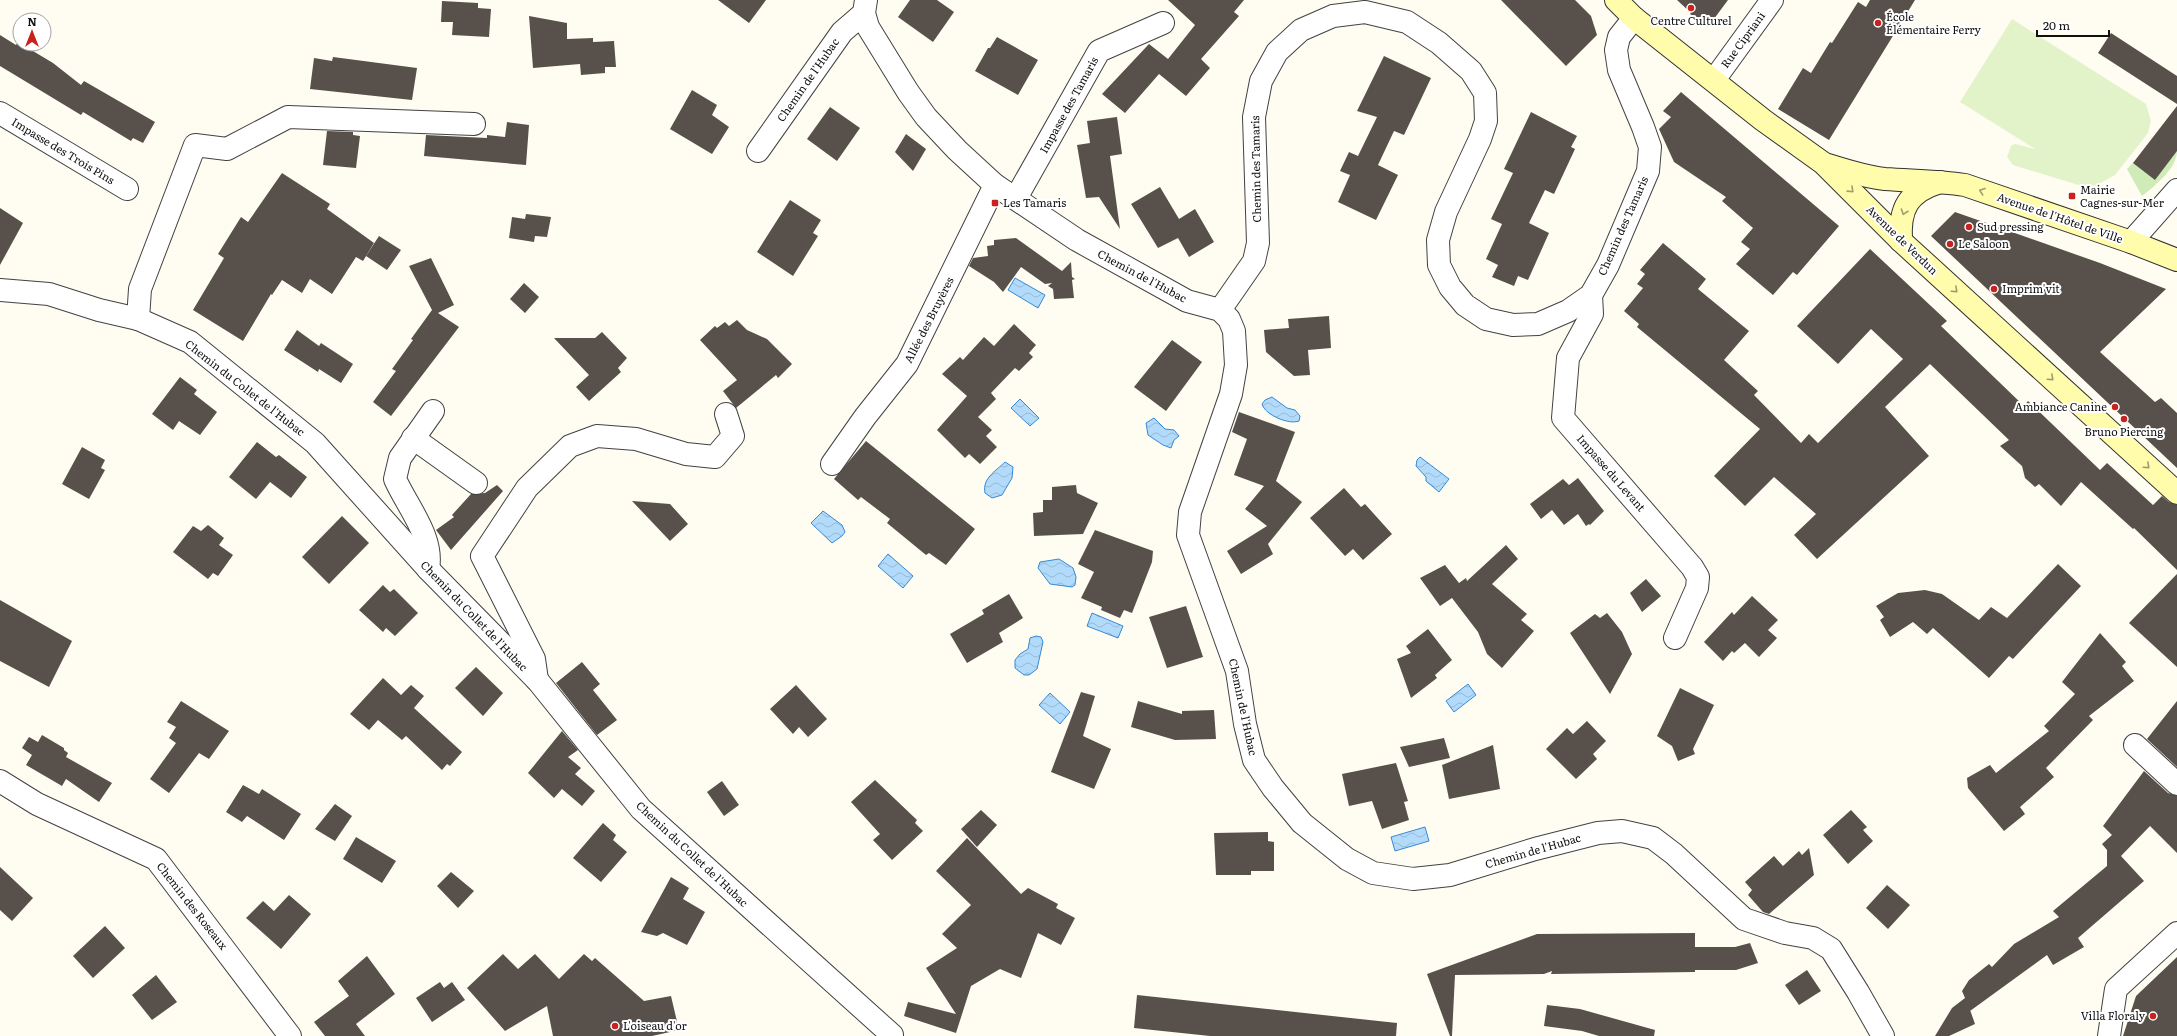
<svg xmlns="http://www.w3.org/2000/svg" width="2177" height="1036" font-family="Literata,serif">
	<defs>
		<pattern id="water-waves" width="16" height="10" patternUnits="userSpaceOnUse"><rect width="16" height="10" fill="#b2dafa"/><path d="M0 5q4-4 8 0t8 0" fill="none" stroke="#98bad5"/></pattern>
	</defs>
	<rect width="100%" height="100%" fill="#fffdf1"/>
	<!-- green -->
	<path fill="#cfecb8" d="M2177 151C2177 168 2155 186 2142 196L2127 169 2133 163Z"/>
	<!-- pitch -->
	<polygon fill="#e2f3ca" points="2012,19 2146,104 2151,121 2148,133 2115,175 2097,185 2085,187 2013,165 2007,157 2011,146 2015,144 2035,149 1960,102"/>
	<!-- water -->
	<g fill="url(#water-waves)" stroke="#358ad5">
		<polygon points="1015,278 1045,295 1038,308 1008,290"/>
		<path d="M1272 397 1287 408 1295 410 1300 416 1299 421C1289 425 1265 415 1262 404L1265 400Z"/>
		<polygon points="1020,399 1039,418 1030,426 1011,408"/>
		<polygon points="1154,418 1165,429 1174,430 1179,436 1174,440 1171,448 1163,445 1148,435 1146,423"/>
		<polygon points="1420,457 1449,479 1439,492 1426,481 1426,477 1416,466 1417,460"/>
		<path d="M1005 462 1013 467 1012 478 1002 495 992 498 985 493C982 478 996 471 1005 462Z"/>
		<polygon points="823,511 842,525 845,532 842,536 832,543 811,523"/>
		<polygon points="888,554 913,576 903,588 878,566"/>
		<polygon points="1059,559 1073,568 1076,577 1075,585 1072,587 1050,584 1038,568 1040,562"/>
		<polygon points="1092,613 1123,626 1118,638 1087,626"/>
		<polygon points="1036,636 1041,637 1043,642 1037,669 1029,675 1024,675 1015,668 1015,660 1020,654 1028,649 1030,638"/>
		<polygon points="1468,684 1476,695 1454,712 1446,701"/>
		<polygon points="1050,693 1070,712 1060,724 1039,705"/>
		<polygon points="1425,827 1429,841 1395,851 1391,837"/>
	</g>
	<!-- building -->
	<g fill="#58514b">
		<polygon points="718,0 766,0 749,23"/>
		<polygon points="910,0 937,0 954,12 933,42 898,17"/>
		<polygon points="1168,0 1244,0 1234,12 1239,16 1201,59 1210,68 1186,96 1159,74 1125,113 1102,94 1149,44 1168,59 1195,25"/>
		<polygon points="1501,0 1575,0 1591,16 1597,35 1566,66"/>
		<polygon points="1677,0 1728,0 1708,27 1690,14 1691,13"/>
		<polygon points="1870,0 1915,0 1829,140 1778,109 1803,68 1811,73 1830,42 1832,43 1858,2 1866,7"/>
		<polygon points="442,1 478,3 478,8 491,9 489,37 452,35 453,22 441,22"/>
		<polygon points="529,16 567,23 567,39 593,38 593,42 614,41 616,67 605,67 605,73 581,75 580,64 533,68"/>
		<polygon points="2111,33 2177,76 2177,104 2098,53"/>
		<polygon points="0,35 16,45 18,42 53,63 81,85 84,81 155,122 143,143 133,138 131,141 83,112 81,115 0,66"/>
		<polygon points="997,37 1038,60 1018,95 975,71 988,48 990,48"/>
		<polygon points="1384,56 1431,78 1404,135 1394,131 1378,165 1398,175 1376,220 1338,202 1350,175 1340,171 1349,152 1358,156 1377,117 1357,111"/>
		<polygon points="333,57 417,68 412,100 310,89 314,58 332,61"/>
		<polygon points="692,90 717,105 712,115 729,127 712,154 670,129"/>
		<polygon points="1681,92 1839,226 1797,275 1793,272 1773,295 1736,264 1750,249 1741,242 1753,228 1722,201 1726,197 1674,162 1659,129 1671,117 1663,111"/>
		<polygon points="2177,106 2177,151 2155,180 2133,163"/>
		<polygon points="830,107 860,128 837,161 807,139"/>
		<polygon points="1531,112 1577,136 1571,147 1575,149 1554,194 1545,190 1529,223 1549,233 1528,280 1518,276 1514,286 1492,277 1498,265 1486,259 1502,224 1491,219 1513,173 1504,169"/>
		<polygon points="1117,117 1122,154 1110,156 1120,229 1099,197 1086,198 1077,145 1090,143 1087,121"/>
		<polygon points="507,122 529,125 526,165 424,156 426,135 487,138 487,135 505,137"/>
		<polygon points="327,131 353,132 353,135 360,136 356,168 323,165"/>
		<polygon points="906,134 926,149 913,171 895,152"/>
		<polygon points="282,173 330,204 327,209 374,243 363,261 356,257 332,294 310,279 302,293 282,280 272,295 271,294 243,341 193,310 224,258 218,254 241,217 248,222"/>
		<polygon points="1160,187 1179,219 1195,209 1214,242 1189,257 1178,238 1158,248 1131,204"/>
		<polygon points="790,200 821,220 813,233 818,236 793,276 757,252"/>
		<polygon points="0,208 23,223 0,265"/>
		<polygon points="1955,212 2100,263 2166,289 2100,352 2155,402 2161,398 2177,413 2177,468 1931,236"/>
		<polygon points="526,214 551,217 547,237 535,236 534,242 509,238 512,217 525,219"/>
		<polygon points="379,236 401,250 387,270 366,256"/>
		<polygon points="1016,238 1062,271 1071,262 1072,277 1075,279 1072,280 1074,298 1054,299 1053,289 1048,286 1052,283 1045,284 1021,267 1003,292 994,282 969,266 973,258 988,256 987,246 994,245 994,240"/>
		<polygon points="1663,243 1706,279 1698,289 1749,331 1724,360 1758,391 1754,395 1801,443 1809,434 1818,443 1903,359 1871,329 1838,364 1797,326 1870,249 1947,321 1941,326 2024,406 2028,401 2100,470 2107,463 2153,505 2162,496 2169,502 2177,505 2177,570 2134,528 2133,529 2081,482 2061,506 2039,484 2035,487 2025,478 2022,466 2000,446 2009,440 1930,364 1885,407 1929,456 1817,559 1794,535 1816,514 1774,477 1745,506 1714,476 1760,429 1637,327 1639,324 1624,311 1643,288 1637,284 1645,274 1640,270"/>
		<polygon points="431,258 454,305 438,313 459,327 391,416 373,402 396,371 392,369 413,340 411,339 432,310 409,266"/>
		<polygon points="524,283 539,297 525,313 510,299"/>
		<polygon points="1329,316 1331,348 1308,350 1310,375 1294,376 1266,352 1264,330 1289,328 1288,319"/>
		<polygon points="737,320 747,330 767,339 792,364 778,378 776,375 736,408 723,391 737,380 700,340 715,326 717,328 725,322 729,326"/>
		<polygon points="1014,324 1036,345 1029,353 1033,357 1019,371 1015,368 991,393 996,399 978,417 992,430 986,436 997,447 980,464 969,454 965,458 937,430 967,396 942,374 960,357 963,360 984,337 994,346"/>
		<polygon points="297,330 319,346 321,343 353,364 341,383 319,369 318,372 284,350"/>
		<polygon points="602,332 627,358 618,368 621,372 589,401 576,387 589,375 554,338 595,338"/>
		<polygon points="1172,340 1202,362 1166,411 1134,387"/>
		<polygon points="180,377 197,390 194,394 217,412 200,435 179,421 173,430 152,414"/>
		<polygon points="1239,412 1295,432 1276,481 1302,502 1268,544 1273,554 1241,574 1227,551 1267,526 1245,509 1264,486 1234,475 1247,439 1232,432"/>
		<polygon points="866,441 975,529 946,565 929,553 926,555 887,523 890,519 861,497 858,500 834,479"/>
		<polygon points="257,442 276,457 279,455 307,477 291,498 270,482 256,499 229,477"/>
		<polygon points="82,447 105,460 101,468 105,470 89,499 62,484"/>
		<polygon points="1578,478 1604,511 1590,525 1589,524 1586,526 1578,514 1564,525 1552,510 1541,519 1530,504 1563,479 1569,485"/>
		<polygon points="497,485 503,491 451,550 436,530 454,517 452,515 471,494 485,493"/>
		<polygon points="1076,485 1077,493 1098,503 1083,534 1034,536 1033,513 1043,512 1043,500 1052,500 1052,487"/>
		<polygon points="1344,488 1361,507 1365,504 1392,534 1363,560 1353,549 1345,556 1310,518"/>
		<polygon points="632,501 670,504 688,524 670,541"/>
		<polygon points="342,516 369,543 329,584 302,557"/>
		<polygon points="208,525 224,538 219,545 233,555 218,576 213,573 208,579 173,552 193,526 201,531"/>
		<polygon points="1095,530 1153,551 1152,562 1132,613 1124,610 1120,618 1101,610 1102,607 1081,598 1094,572 1078,564"/>
		<polygon points="1506,545 1518,559 1492,584 1527,614 1521,620 1534,631 1502,668 1487,654 1478,632 1452,598 1440,606 1420,578 1445,565 1459,583 1466,578 1467,581"/>
		<polygon points="2058,564 2081,586 2013,659 2009,656 1989,678 1933,628 1927,634 1913,622 1890,637 1880,620 1884,617 1876,606 1898,593 1925,590 1942,594 1979,620 1991,607 2007,618"/>
		<polygon points="2177,574 2177,667 2129,623"/>
		<polygon points="1646,579 1661,596 1642,612 1630,593"/>
		<polygon points="383,585 390,592 394,589 418,613 395,636 386,628 383,632 359,610"/>
		<polygon points="1009,594 1023,618 999,633 1003,642 967,663 950,634 984,614 982,610"/>
		<polygon points="1752,596 1778,620 1768,630 1777,638 1759,657 1745,643 1734,653 1732,651 1723,661 1704,642 1732,612 1734,615"/>
		<polygon points="0,600 72,641 49,687 0,661"/>
		<polygon points="1186,606 1203,657 1167,668 1149,617"/>
		<polygon points="1607,613 1622,632 1632,654 1610,694 1570,633 1595,614 1600,618"/>
		<polygon points="1428,629 1452,660 1435,675 1437,678 1411,698 1397,659 1411,653 1406,646"/>
		<polygon points="2100,633 2126,662 2122,666 2134,681 2089,716 2093,720 2046,768 2054,777 2020,807 2025,814 2004,831 1968,788 1967,778 1990,765 1996,773 2049,731 2044,726 2075,694 2062,682"/>
		<polygon points="582,662 600,684 593,690 617,720 597,735 556,683"/>
		<polygon points="476,667 503,693 483,716 455,688"/>
		<polygon points="383,678 401,695 411,685 424,696 414,708 462,752 450,766 447,764 442,770 406,736 402,740 378,720 369,730 350,714"/>
		<polygon points="796,685 827,719 808,737 799,727 793,734 770,709"/>
		<polygon points="1680,688 1714,705 1693,749 1695,754 1678,761 1672,746 1657,736"/>
		<polygon points="1081,692 1095,696 1083,736 1111,749 1094,789 1051,772"/>
		<polygon points="181,701 229,731 209,759 199,753 169,793 150,779 176,743 169,738 176,727 167,722"/>
		<polygon points="1138,701 1182,714 1182,711 1214,710 1216,739 1175,740 1131,727"/>
		<polygon points="2177,701 2177,767 2147,739"/>
		<polygon points="1587,721 1606,741 1593,754 1597,759 1576,779 1546,749 1567,728 1573,734"/>
		<polygon points="562,731 578,750 568,757 581,768 575,774 595,791 582,806 562,789 554,798 528,773"/>
		<polygon points="42,735 64,748 64,750 68,753 66,757 112,783 99,802 66,779 62,786 26,765 32,755 22,748 29,737 38,742"/>
		<polygon points="1444,738 1450,758 1409,767 1400,747"/>
		<polygon points="1493,745 1500,789 1449,799 1442,765"/>
		<polygon points="1396,763 1408,801 1404,802 1409,820 1382,829 1372,801 1349,806 1342,774"/>
		<polygon points="2144,771 2168,793 2177,796 2177,853 2150,826 2121,856 2144,881 2078,938 2084,947 2053,965 2047,955 1970,1011 1969,1007 1975,1024 1949,1036 1935,1036 1952,1008 1965,998 1962,991 1969,980 1989,964 1992,967 2014,944 2059,917 2053,911 2107,866 2107,850 2102,844 2112,835 2103,826"/>
		<polygon points="875,780 917,820 915,823 923,831 892,860 873,840 880,834 851,802"/>
		<polygon points="722,781 739,805 724,816 707,792"/>
		<polygon points="243,785 259,794 262,789 301,814 284,840 247,816 242,822 226,812"/>
		<polygon points="335,804 352,816 335,841 315,829"/>
		<polygon points="981,810 997,825 977,847 961,829"/>
		<polygon points="1851,810 1867,827 1863,830 1873,841 1848,864 1823,835"/>
		<polygon points="603,823 616,835 613,840 627,852 601,882 573,858"/>
		<polygon points="1268,832 1268,841 1274,842 1274,871 1251,871 1251,875 1216,875 1214,833"/>
		<polygon points="356,837 396,861 382,883 343,859"/>
		<polygon points="967,838 1021,894 1028,888 1058,904 1056,908 1075,918 1061,945 1038,933 1021,978 1000,969 971,986 956,1033 904,1016 908,1002 956,1014 926,968 957,948 942,934 971,905 936,871"/>
		<polygon points="1809,848 1814,875 1769,914 1763,912 1748,895 1752,890 1745,882 1774,856 1783,866 1799,851 1802,855"/>
		<polygon points="0,867 33,898 12,921 0,910"/>
		<polygon points="451,872 474,891 458,908 437,886"/>
		<polygon points="671,877 689,888 683,899 705,912 687,945 663,933 657,936 641,932"/>
		<polygon points="1887,885 1910,905 1888,929 1866,908"/>
		<polygon points="289,895 311,914 281,949 246,918 263,901 274,911"/>
		<polygon points="105,926 125,948 93,978 73,956"/>
		<polygon points="1695,933 1695,947 1735,947 1750,943 1758,963 1736,970 1695,970 1695,972 1551,974 1552,971 1544,974 1455,975 1452,1036 1450,1036 1427,974 1537,934"/>
		<polygon points="503,954 518,969 535,954 559,979 584,954 592,961 595,958 644,1001 671,996 679,1030 652,1036 553,1036 547,1006 505,1031 467,988"/>
		<polygon points="367,956 395,994 356,1024 365,1036 325,1036 314,1022 349,996 338,981"/>
		<polygon points="2177,957 2177,1036 2123,1036 2136,996"/>
		<polygon points="1807,970 1821,991 1799,1005 1785,985"/>
		<polygon points="156,975 177,1002 152,1020 132,995"/>
		<polygon points="440,982 444,988 452,982 465,1000 432,1022 416,998"/>
		<polygon points="1137,995 1397,1023 1396,1036 1210,1036 1134,1028"/>
		<polygon points="1547,1005 1580,1009 1655,1030 1654,1036 1599,1036 1582,1031 1544,1026"/>
	</g>
	<g fill="none" stroke-linecap="round" stroke-linejoin="round">
		<defs>
			<g id="street">
				<polyline points="866,0 864,13 868,27 908,92 926,117 957,150 995,185 1077,240 1187,301 1220,310 1229,319 1234,331 1236,365 1231,394 1190,512 1188,535 1237,671 1245,724 1254,760 1273,788 1302,823 1347,859 1373,873 1413,879 1450,875 1535,849 1598,833 1622,831 1653,838 1674,854 1744,919 1785,933 1813,938 1831,949 1858,992 1883,1036"/>
				<polyline points="1714,80 1772,0"/>
				<polyline points="0,113 127,189"/>
				<polyline points="758,151 842,32 864,13"/>
				<polyline points="1016,198 1099,51 1163,23"/>
				<polyline points="2131,242 2177,190"/>
				<polyline points="0,290 49,294 99,310 138,319 190,342 315,443 428,569 538,681 641,809 892,1035"/>
				<polyline points="1591,295 1592,314 1568,358 1563,418 1692,567 1698,577 1697,588 1675,638"/>
				<polyline points="1220,310 1254,261 1258,243 1254,117 1261,81 1277,52 1301,30 1333,16 1365,12 1407,22 1439,43 1471,71 1485,93 1486,121 1480,139 1446,212 1438,240 1439,265 1450,287 1465,305 1486,319 1513,325 1538,324 1568,311 1591,295 1608,265 1648,171 1650,147 1643,127 1619,70 1616,50 1619,37 1634,18"/>
				<polyline points="138,319 140,289 195,145 227,149 288,117 474,124"/>
				<polyline points="413,438 476,483"/>
				<polyline points="832,464 865,417 907,364 995,185"/>
				<path d="M428 569C434 537 408 508 395 479L400 458 433 411"/>
				<polyline points="537,680 534,659 482,556 527,488 570,446 597,436 636,439 686,454 715,457 733,436 726,414"/>
				<polyline points="2135,745 2177,784"/>
				<polyline points="0,781 37,804 156,859 290,1036"/>
				<polyline points="2109,1036 2116,989 2177,933"/>
			</g>
			<g id="secondary">
				<polyline points="1616,0 1634,18 1763,120 1823,163 1901,241 2177,493"/>
				<path d="M1828 165C1847 171 1866 177 1885 179 1912 181 1938 181 1965 185L2131 242 2177 260"/>
				<path d="M1901 241C1899 208 1908 192 1940 182"/>
			</g>
		</defs>
		<!-- street casing -->
		<use href="#street" stroke="#424242" stroke-width="24"/>
		<!-- secondary casing -->
		<use href="#secondary" stroke="#313131" stroke-width="24"/>
		<!-- street -->
		<use href="#street" stroke="#fff" stroke-width="22"/>
		<!-- secondary -->
		<use href="#secondary" stroke="#fffcac" stroke-width="22"/>
	</g>
	<!-- one-way arrows -->
	<defs><path id="oneway-chevron" d="M-2-3.5L2.5 0L-2 3.5" fill="none" stroke-width="1.6" stroke-linecap="round" stroke-linejoin="round"/></defs>
	<g stroke="#9f9d6d">
		<use href="#oneway-chevron" transform="translate(1851 190) rotate(44)"/>
		<use href="#oneway-chevron" transform="translate(1982 191) rotate(-160)"/>
		<use href="#oneway-chevron" transform="translate(1904 212) rotate(109)"/>
		<use href="#oneway-chevron" transform="translate(1955 290) rotate(42)"/>
		<use href="#oneway-chevron" transform="translate(2051 378) rotate(42)"/>
		<use href="#oneway-chevron" transform="translate(2147 466) rotate(42)"/>
	</g>
	<!-- markers -->
	<g fill="#c8221e" stroke="#fff" stroke-width="1.5">
		<circle cx="1691" cy="8" r="4"/>
		<circle cx="1878" cy="23" r="4"/>
		<rect x="2068" y="192" width="8" height="8" rx="2"/>
		<rect x="991" y="199" width="8" height="8" rx="2"/>
		<circle cx="1969" cy="227" r="4"/>
		<circle cx="1950" cy="244" r="4"/>
		<circle cx="1994" cy="289" r="4"/>
		<circle cx="2115" cy="407" r="4"/>
		<circle cx="2124" cy="419" r="4"/>
		<circle cx="2153" cy="1016" r="4"/>
		<circle cx="615" cy="1026" r="4"/>
	</g>
	<g text-anchor="middle" stroke-width="4" stroke-linejoin="round" paint-order="stroke">
		<!-- poi labels -->
		<g font-size="11" fill="#0f0f0f" stroke="#fff" text-anchor="start">
			<text x="1886" y="21">École<tspan x="1886" dy="13">Élémentaire Ferry</tspan></text>
			<text x="1691" y="25" text-anchor="middle">Centre Culturel</text>
			<text x="2080" y="194">Mairie<tspan x="2080" dy="13">Cagnes-sur-Mer</tspan></text>
			<text x="1003" y="207">Les Tamaris</text>
			<text x="1977" y="231">Sud pressing</text>
			<text x="1958" y="248">Le Saloon</text>
			<text x="2002" y="293">Imprim'vit</text>
			<text x="2107" y="411" text-anchor="end">Ambiance Canine</text>
			<text x="2124" y="436" text-anchor="middle">Bruno Piercing</text>
			<text x="2145" y="1020" text-anchor="end">Villa Floraly</text>
			<text x="623" y="1030">L'oiseau d'or</text>
		</g>
		<!-- street labels -->
		<g font-size="11" fill="#0f0f0f" stroke="#fff">
			<text transform="translate(1743 40) rotate(-54)" y="4">Rue Cipriani</text>
			<text transform="translate(808 80) rotate(-55)" y="4">Chemin de l'Hubac</text>
			<text transform="translate(1069 105) rotate(-61)" y="4">Impasse des Tamaris</text>
			<text transform="translate(63 151) rotate(31)" y="4">Impasse des Trois Pins</text>
			<text transform="translate(1256 169) rotate(-91)" y="4">Chemin des Tamaris</text>
			<text transform="translate(2060 218) rotate(19)" y="4">Avenue de l'Hôtel de Ville</text>
			<text transform="translate(1623 226) rotate(-66)" y="4">Chemin des Tamaris</text>
			<text transform="translate(1902 240) rotate(44)" y="4">Avenue de Verdun</text>
			<text transform="translate(1142 276) rotate(28)" y="4">Chemin de l'Hubac</text>
			<text transform="translate(929 320) rotate(-63)" y="4">Allée des Bruyères</text>
			<text transform="translate(245 388) rotate(38)" y="4">Chemin du Collet de l'Hubac</text>
			<text transform="translate(1611 473) rotate(49)" y="4">Impasse du Levant</text>
			<text transform="translate(474 616) rotate(46)" y="4">Chemin du Collet de l'Hubac</text>
			<text transform="translate(1243 707) rotate(78)" y="4">Chemin de l'Hubac</text>
			<text transform="translate(1533 851) rotate(-16)" y="4">Chemin de l'Hubac</text>
			<text transform="translate(692 854) rotate(43)" y="4">Chemin du Collet de l'Hubac</text>
			<text transform="translate(192 906) rotate(52)" y="4">Chemin des Roseaux</text>
		</g>
	</g>
	<!-- north arrow -->
	<g transform="translate(32 32)"><circle r="19" fill="#ffffff" stroke="#9f9f9f"/>
	<path d="M0-3L7 15L0 10L-7 15Z" fill="#c8221e"/>
	<text y="-6" font-size="11" font-weight="bold" text-anchor="middle" fill="#0f0f0f">N</text>
	</g>
	<!-- scale -->
	<path d="M2037 30v6h72v-6" fill="none" stroke="#0f0f0f" stroke-width="2"/>
	<text x="2043" y="30" font-size="12" fill="#0f0f0f" stroke="#ffffff" stroke-width="3" paint-order="stroke">20 m</text>
</svg>
